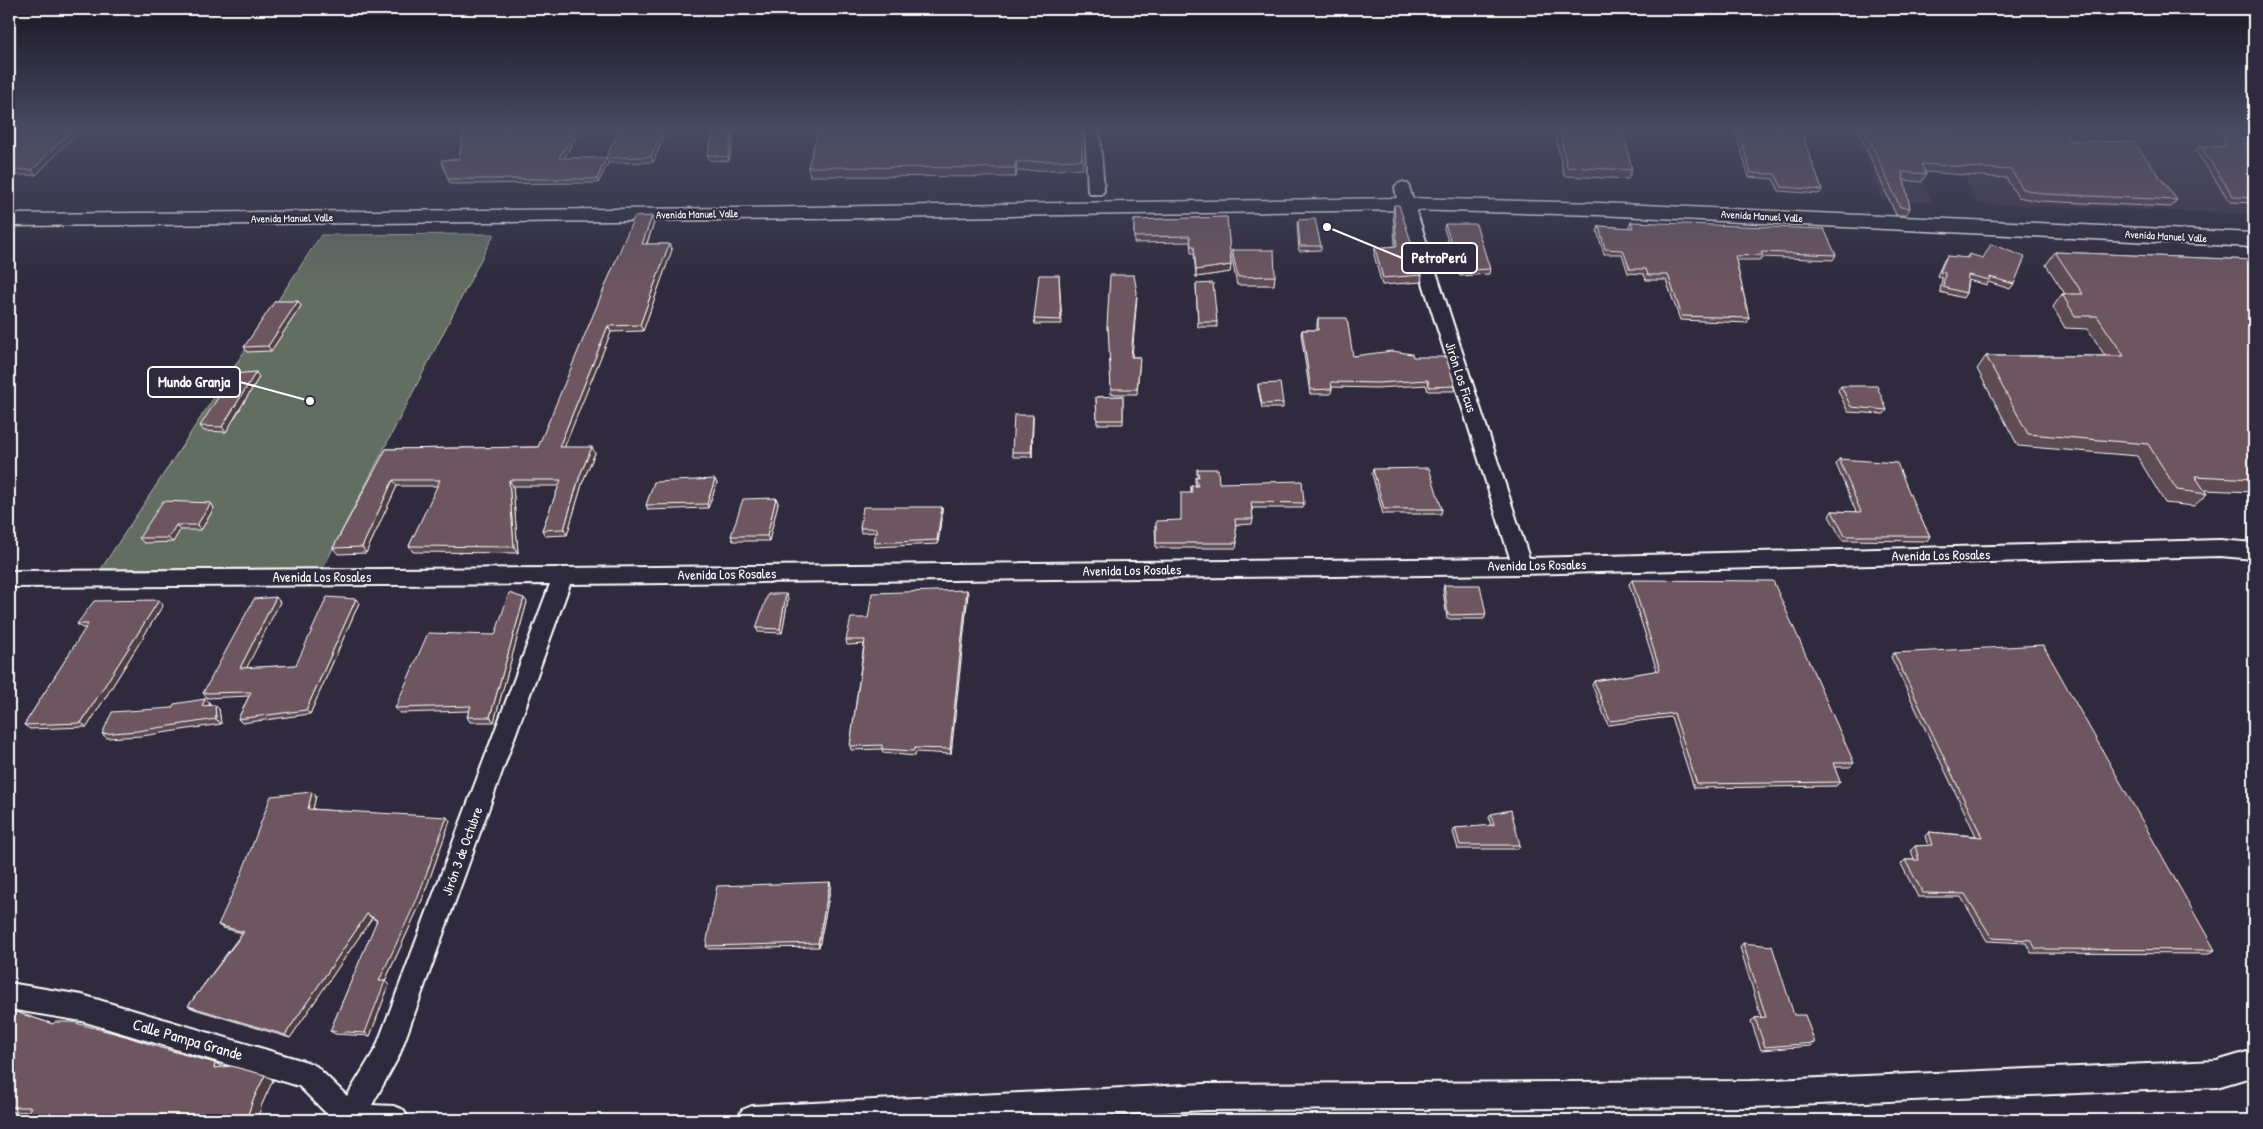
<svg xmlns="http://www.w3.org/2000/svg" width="2263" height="1129" font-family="'Patrick Hand',sans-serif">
	<rect width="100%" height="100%" fill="#2f2a3d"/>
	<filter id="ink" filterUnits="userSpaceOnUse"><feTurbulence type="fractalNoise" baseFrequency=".02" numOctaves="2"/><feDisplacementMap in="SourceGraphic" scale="10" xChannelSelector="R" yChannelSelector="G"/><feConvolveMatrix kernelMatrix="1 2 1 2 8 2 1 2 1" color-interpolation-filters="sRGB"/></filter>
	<g filter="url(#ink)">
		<!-- built -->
		<g fill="#423848">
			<polygon points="1853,128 1898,128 1933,202 1882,200"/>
			<polygon points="1940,128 2254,128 2254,214 1978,204"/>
		</g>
		<!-- green -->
		<polygon fill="#646e62" stroke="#b2b6b0" points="494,234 323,568 101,569 321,235"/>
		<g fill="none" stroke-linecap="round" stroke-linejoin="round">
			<defs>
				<g id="minor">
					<polygon points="1085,128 1099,128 1104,191 1101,194 1091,194 1088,191"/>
					<polygon points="1403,182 1408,184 1414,204 1529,558 2220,540 2254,543 2254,559 2220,556 1522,574 570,584 399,1056 372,1105 394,1106 404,1110 408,1120 333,1120 299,1086 82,1021 9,1009 9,983 82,995 307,1062 316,1066 347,1096 376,1048 550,584 9,587 9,571 563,568 1510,558 1398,204 1395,187 1398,184"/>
					<polygon points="2254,1050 2254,1076 2217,1087 1750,1107 1205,1110 1014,1120 738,1120 742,1110 752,1106 1205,1084 1750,1081 2217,1061"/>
				</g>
				<polygon id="primary" points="1406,198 1599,203 2254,233 2254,247 1599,215 1406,210 731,220 9,226 9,214 731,208"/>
			</defs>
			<!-- minor casing -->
			<use href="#minor" stroke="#fff" stroke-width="4"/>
			<!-- primary casing -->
			<use href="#primary" stroke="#fff" stroke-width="3"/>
			<!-- minor -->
			<use href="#minor" fill="#2f2a3d" fill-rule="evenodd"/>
			<!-- primary -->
			<use href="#primary" fill="#2f2a3d" fill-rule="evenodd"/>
		</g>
		<!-- wall -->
		<g fill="#5f4b53" stroke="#fff">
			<polygon points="9,128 36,175 9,175"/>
			<polygon points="464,128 581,128 564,158 606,158 620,128 668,128 653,162 608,163 598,183 450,184 448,179 459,159"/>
			<polygon points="819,128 1082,128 1081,140 1083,169 1017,171 1016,177 810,176 808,167"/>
			<polygon points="1554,128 1620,128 1632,170 1628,179 1564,176"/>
			<polygon points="1734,128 1800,128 1822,190 1819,194 1779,191 1773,179 1749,177"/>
			<polygon points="1861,128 1945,133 1942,128 2061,128 2070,141 2177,200 2171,207 2039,201 2018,197 2006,178 1925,172 1926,174 1922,182 1904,180 1910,208 1906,215 1896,215 1859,132"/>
			<polygon points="2184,128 2234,128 2254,156 2254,203 2230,202 2196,151 2200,146 2223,147 2224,134"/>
			<polygon points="732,132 734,137 729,161 709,160 707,155"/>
			<polygon points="1394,205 1422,275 1421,282 1382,285 1374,255 1375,248 1395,246 1393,212"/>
			<polygon points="1227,217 1231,265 1230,272 1196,277 1194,253 1191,253 1190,242 1134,243 1134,220"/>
			<polygon points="1298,220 1321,246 1321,250 1299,251 1297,224"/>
			<polygon points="1631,222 1836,255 1833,260 1762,257 1760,260 1736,260 1749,318 1747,323 1680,320 1666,280 1646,280 1644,274 1628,273 1622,254 1604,254 1597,231 1599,226 1629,228 1629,226"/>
			<polygon points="654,223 647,244 669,244 672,250 643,331 611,332 564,447 595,453 583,481 567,535 545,536 542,530 559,486 513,486 518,553 413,552 409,546 438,486 397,486 366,553 338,554 333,548 386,449 538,447"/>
			<polygon points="1445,224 1490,269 1489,274 1460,276 1444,229"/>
			<polygon points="1232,250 1275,276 1274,285 1237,285 1232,259"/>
			<polygon points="2055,252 2254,260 2254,492 2204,490 2207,494 2194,506 2165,503 2137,456 2018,446 1977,369 1986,356 2105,356 2088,329 2065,328 2053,307 2062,294 2065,294 2046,265"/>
			<polygon points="1969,254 2014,284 2010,289 1988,282 1987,285 1968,280 1966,293 1963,298 1940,292 1942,278 1937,276 1944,260 1947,256 1966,258"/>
			<polygon points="1059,275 1062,324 1035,324 1034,319"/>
			<polygon points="1196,284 1217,322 1217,327 1198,327"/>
			<polygon points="1137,297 1132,357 1140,357 1137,394 1111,394 1109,330 1107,330 1107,326"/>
			<polygon points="298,301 301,306 271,351 247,352 244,347"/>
			<polygon points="1318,318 1353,356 1413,357 1455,386 1454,391 1428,391 1426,385 1377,388 1332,387 1331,394 1310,394 1301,334 1302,330 1317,330 1317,323"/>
			<polygon points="259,377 226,432 204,431 200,426"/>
			<polygon points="1258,384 1283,403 1283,408 1262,408 1258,388"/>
			<polygon points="1841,386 1887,410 1884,414 1848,412 1838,390"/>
			<polygon points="1123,396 1123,424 1097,424 1096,397"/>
			<polygon points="1033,419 1032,457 1013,457 1012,452"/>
			<polygon points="1839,459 1916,509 1930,536 1927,541 1842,540 1829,516 1832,511 1856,512 1836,464"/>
			<polygon points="1197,469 1219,483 1304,503 1303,508 1252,508 1253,519 1252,524 1235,525 1237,543 1236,548 1156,548 1155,526 1181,520 1191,493 1191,486 1196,486 1195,482 1195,477 1197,477"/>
			<polygon points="1373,469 1442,509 1441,514 1383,514 1372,474"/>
			<polygon points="717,483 708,508 648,510 646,505"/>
			<polygon points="776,498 778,503 769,541 733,541 731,536"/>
			<polygon points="211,503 214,508 201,530 180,530 173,542 144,543 139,538"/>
			<polygon points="942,507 942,511 938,544 875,547 874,543 876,532 861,533 860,528"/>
			<polygon points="1632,580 1854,763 1850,767 1834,767 1840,782 1836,786 1694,788 1671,717 1608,725 1592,685 1594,681 1657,671 1629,584"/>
			<polygon points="1444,585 1486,614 1484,619 1447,619 1443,590"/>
			<polygon points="967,590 968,594 951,754 916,752 915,756 883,753 882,749 851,750 850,746 864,644 847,645 846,640 868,618"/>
			<polygon points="788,599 782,633 758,632 756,628"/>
			<polygon points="280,602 246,668 296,665 359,603 310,714 242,723 238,719 249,696 207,698 203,693"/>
			<polygon points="527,602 494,722 470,722 467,717 469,711 399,713 395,708 495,635"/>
			<polygon points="163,605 87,727 30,729 24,725 86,628 82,628 77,624"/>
			<polygon points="1894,653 2215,950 2209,954 2031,953 2026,943 1987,941 1961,897 1918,897 1901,864 1905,860 1914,860 1911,850 1915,846 1928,846 1925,836 1929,832 1976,836 1891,657"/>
			<polygon points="205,699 210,703 209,705 219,709 221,724 142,736 107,738 102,734 172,708"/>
			<polygon points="312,792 316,796 313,809 450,821 422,900 385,981 389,985 370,1036 335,1034 330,1031 377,921 372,918 290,1038 194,1009 188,1006 242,933 223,928 218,925"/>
			<polygon points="1491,814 1520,845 1518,849 1458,849 1453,832 1455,828 1491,826 1489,818"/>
			<polygon points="2254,841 2254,848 2251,843"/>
			<polygon points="830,882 831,886 819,947 708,949 706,946"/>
			<polygon points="1743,943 1794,1015 1815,1043 1811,1046 1761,1050 1751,1021 1755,1018 1761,1017 1740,947"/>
			<polygon points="9,1010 53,1024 161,1048 215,1063 223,1067 273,1080 262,1104 9,1112"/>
		</g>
		<!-- shaded-wall -->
		<g fill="#4d3d43" stroke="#fff">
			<polygon points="74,128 82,128 36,175 32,170"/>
			<polygon points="577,128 581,128 561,163 559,158"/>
			<polygon points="664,128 668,128 653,162 651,157"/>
			<polygon points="732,132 734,137 729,161 728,157"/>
			<polygon points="606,158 608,163 598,183 597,179"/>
			<polygon points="1016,162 1017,171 1016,177 1015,168"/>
			<polygon points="652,216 654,223 644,250 642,244"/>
			<polygon points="669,244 672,250 643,331 640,325"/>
			<polygon points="1231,265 1230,272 1196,277 1196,270"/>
			<polygon points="298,301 301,306 271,351 268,346"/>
			<polygon points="608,326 611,332 562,453 559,447"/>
			<polygon points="256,372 259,377 226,432 222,427"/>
			<polygon points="1033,415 1033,419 1032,457 1031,452"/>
			<polygon points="592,447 595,453 583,481 567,535 564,529 580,475"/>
			<polygon points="715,479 717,483 708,508 707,504"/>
			<polygon points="393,480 397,486 366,553 362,547"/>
			<polygon points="509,480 513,486 518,553 514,547"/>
			<polygon points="776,498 778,503 769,541 767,536"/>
			<polygon points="211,503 214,508 201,530 197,525"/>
			<polygon points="942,507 942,511 938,544 937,540"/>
			<polygon points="176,525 180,530 173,542 168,538"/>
			<polygon points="967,590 968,594 951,754 950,749"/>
			<polygon points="786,594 788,599 782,633 780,629"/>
			<polygon points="276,597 280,602 244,673 240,668"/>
			<polygon points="524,598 527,602 494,722 490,717"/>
			<polygon points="356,599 359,603 310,714 306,710"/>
			<polygon points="159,600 163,605 87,727 81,723"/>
			<polygon points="205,699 210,703 207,710 202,706"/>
			<polygon points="215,705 219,709 221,724 216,719"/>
			<polygon points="312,792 316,796 312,813 308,809"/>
			<polygon points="447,817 450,821 422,900 385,981 389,985 370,1036 365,1033 379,981"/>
			<polygon points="830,882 831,886 819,947 818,943"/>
			<polygon points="367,914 372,918 290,1038 285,1035"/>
			<polygon points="215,1063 224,1068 214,1068"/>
			<polygon points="265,1075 273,1080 262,1104 257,1120 246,1120 253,1100"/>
		</g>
		<!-- building -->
		<g fill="#6e5760" stroke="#fff">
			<polygon points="9,128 74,128 32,170 9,170"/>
			<polygon points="464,128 577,128 559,158 606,158 597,179 448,179 441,160 459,159"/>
			<polygon points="620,128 664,128 651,157 606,158"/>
			<polygon points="819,128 1081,128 1082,160 1016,162 1015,168 808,167"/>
			<polygon points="1559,128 1620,128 1620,130 1623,131 1632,170 1567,167"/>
			<polygon points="1738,128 1800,128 1822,190 1782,187 1775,174 1751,173"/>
			<polygon points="1864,128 1894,128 1953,133 1950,128 2061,128 2070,141 2134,142 2177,200 2044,194 2023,189 2011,170 1921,164 1926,174 1902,172 1910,208 1900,207"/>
			<polygon points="2214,128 2234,128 2254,156 2254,198 2234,197 2200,146 2226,147 2227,130"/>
			<polygon points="714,132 732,132 728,157 707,155"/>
			<polygon points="1394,205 1399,205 1422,275 1383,278 1375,248 1397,246"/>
			<polygon points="652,216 642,244 669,244 640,325 608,326 559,447 592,447 580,475 564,529 542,530 561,480 509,480 514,547 409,546 440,480 393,480 362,547 333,548 386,449 538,447 634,217"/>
			<polygon points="1227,217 1231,265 1196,270 1194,246 1191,246 1190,236 1134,237 1134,220"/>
			<polygon points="1315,219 1321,246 1300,246 1298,220"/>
			<polygon points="1631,222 1824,229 1836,255 1761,252 1763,255 1735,256 1749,318 1682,316 1668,275 1648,275 1646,269 1630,269 1623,250 1605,249 1599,226 1633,228"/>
			<polygon points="1445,224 1476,224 1490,269 1461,271"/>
			<polygon points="1991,244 2025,257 2014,284 1990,277 1990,280 1968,275 1966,293 1943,287 1945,273 1940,272 1947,256 1968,258 1969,254 1983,258"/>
			<polygon points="1232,250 1274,250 1275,276 1238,277"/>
			<polygon points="2055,252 2254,260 2254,479 2195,476 2207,494 2177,490 2148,444 2028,434 1986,356 2124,356 2097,316 2075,316 2062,294 2083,294"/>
			<polygon points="1039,275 1059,275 1061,320 1034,319"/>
			<polygon points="1110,275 1134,275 1137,292 1131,357 1140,357 1137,389 1111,389 1108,326 1107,326"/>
			<polygon points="1213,283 1217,322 1198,322 1196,284"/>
			<polygon points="275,301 298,301 268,346 244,347"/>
			<polygon points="1318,318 1347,318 1353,356 1392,351 1412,354 1413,357 1446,357 1455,386 1429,387 1428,380 1378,383 1331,382 1332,389 1311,390 1302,330 1318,330"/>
			<polygon points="256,372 222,427 200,426 233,374"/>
			<polygon points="1280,383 1283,403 1262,404 1258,384"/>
			<polygon points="1841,386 1877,386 1887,410 1851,407"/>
			<polygon points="1123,396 1123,420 1097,420 1096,397"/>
			<polygon points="1014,415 1033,415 1031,452 1012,452"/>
			<polygon points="1839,459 1897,463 1916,509 1930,536 1845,536 1832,511 1861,512"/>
			<polygon points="1429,468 1442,509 1384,509 1373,469"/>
			<polygon points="1197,469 1218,469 1219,483 1302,481 1304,503 1251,502 1253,519 1235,519 1237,543 1156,543 1156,521 1181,520 1181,493 1192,493 1191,486 1198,486 1195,477 1199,477"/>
			<polygon points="715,479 707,504 646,505 654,482"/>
			<polygon points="776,498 767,536 731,536 743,499"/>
			<polygon points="163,501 211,503 197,525 176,525 168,538 139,538"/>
			<polygon points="863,507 942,507 937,540 874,543 877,528 860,528"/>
			<polygon points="1632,580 1773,581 1854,763 1833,763 1840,782 1697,784 1674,713 1610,721 1594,681 1660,670"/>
			<polygon points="1444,585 1480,585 1486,614 1448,615"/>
			<polygon points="967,590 950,749 915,748 913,751 882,749 882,745 850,746 865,640 846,640 851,618 868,618 872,593"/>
			<polygon points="509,593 524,598 490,717 467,717 471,706 395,708 428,633 495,635"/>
			<polygon points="768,594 786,594 780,629 756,628"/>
			<polygon points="276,597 240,668 296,665 327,597 356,599 306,710 238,719 251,692 203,693 254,599"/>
			<polygon points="159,600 81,723 24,725 88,624 77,624 94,601"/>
			<polygon points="2043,645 2215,950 2036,949 2031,940 1992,938 1965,894 1923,893 1905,860 1919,860 1915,846 1933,845 1929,832 1982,837 1894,653"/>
			<polygon points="205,699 202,706 215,705 216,719 137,731 102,734 112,712 172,708 174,704"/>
			<polygon points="312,792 308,809 447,817 418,897 379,981 385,981 365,1033 330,1031 377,920 367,914 285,1035 188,1006 244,932 218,925 241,875 271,796"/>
			<polygon points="1511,810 1520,845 1460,845 1455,828 1494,825 1491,814"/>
			<polygon points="830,882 818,943 706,946 717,886"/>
			<polygon points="1743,943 1772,946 1794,1015 1805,1015 1815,1043 1765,1047 1755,1018 1766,1017"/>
			<polygon points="9,1010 53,1024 55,1022 72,1022 125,1036 161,1048 215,1063 214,1068 231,1066 265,1075 253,1100 246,1120 22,1120 31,1107 9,1107"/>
		</g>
	</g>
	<!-- sky -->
	<linearGradient id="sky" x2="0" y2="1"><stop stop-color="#1a1722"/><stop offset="0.45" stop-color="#474a62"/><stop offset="1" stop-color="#474a62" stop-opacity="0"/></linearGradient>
	<rect width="2263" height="286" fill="url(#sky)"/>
	<g text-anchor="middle" stroke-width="4" stroke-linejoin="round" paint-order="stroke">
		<!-- far-street labels -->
		<g font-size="11" fill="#fff" stroke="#2f2a3d">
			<text transform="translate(697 214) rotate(-1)" y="4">Avenida Manuel Valle</text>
			<text transform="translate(1762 216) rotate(3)" y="4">Avenida Manuel Valle</text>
			<text transform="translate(292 218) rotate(-1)" y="4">Avenida Manuel Valle</text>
			<text transform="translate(2166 236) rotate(3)" y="4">Avenida Manuel Valle</text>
		</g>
		<!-- street labels -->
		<g font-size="14" fill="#fff" stroke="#2f2a3d">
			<text transform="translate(1461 377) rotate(72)" y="5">Jirón Los Ficus</text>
			<text transform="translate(1941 555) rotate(-1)" y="5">Avenida Los Rosales</text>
			<text transform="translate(1537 565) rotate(-1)" y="5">Avenida Los Rosales</text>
			<text transform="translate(1132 570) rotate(-1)" y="5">Avenida Los Rosales</text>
			<text transform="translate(727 574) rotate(-1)" y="5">Avenida Los Rosales</text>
			<text x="322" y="582">Avenida Los Rosales</text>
			<text transform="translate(462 851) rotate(-70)" y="5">Jirón 3 de Octubre</text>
		</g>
		<!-- near-street labels -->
		<g font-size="16" fill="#fff" stroke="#2f2a3d">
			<text transform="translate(188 1039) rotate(16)" y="6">Calle Pampa Grande</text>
		</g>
	</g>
	<!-- callouts -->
	<path fill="none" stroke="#fff" stroke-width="2" d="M1327 227L1402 258M310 401L240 382"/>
	<g fill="#fff" stroke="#2f2a3d" stroke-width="2">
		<circle cx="1327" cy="227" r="5"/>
		<circle cx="310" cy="401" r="5"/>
	</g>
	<g fill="#2f2a3d" stroke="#fff" stroke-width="2">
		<rect x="1402" y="243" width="75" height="30" rx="5"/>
		<rect x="148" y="367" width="92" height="30" rx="5"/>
	</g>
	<g font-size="15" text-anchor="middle" font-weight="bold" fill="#fff">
		<text x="1439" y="263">PetroPerú</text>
		<text x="194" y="387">Mundo Granja</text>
	</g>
	<!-- margin -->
	<rect width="2263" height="1129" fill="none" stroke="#2f2a3d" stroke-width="30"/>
	<rect x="15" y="15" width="2233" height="1099" fill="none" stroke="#fff" stroke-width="2" filter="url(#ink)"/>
</svg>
